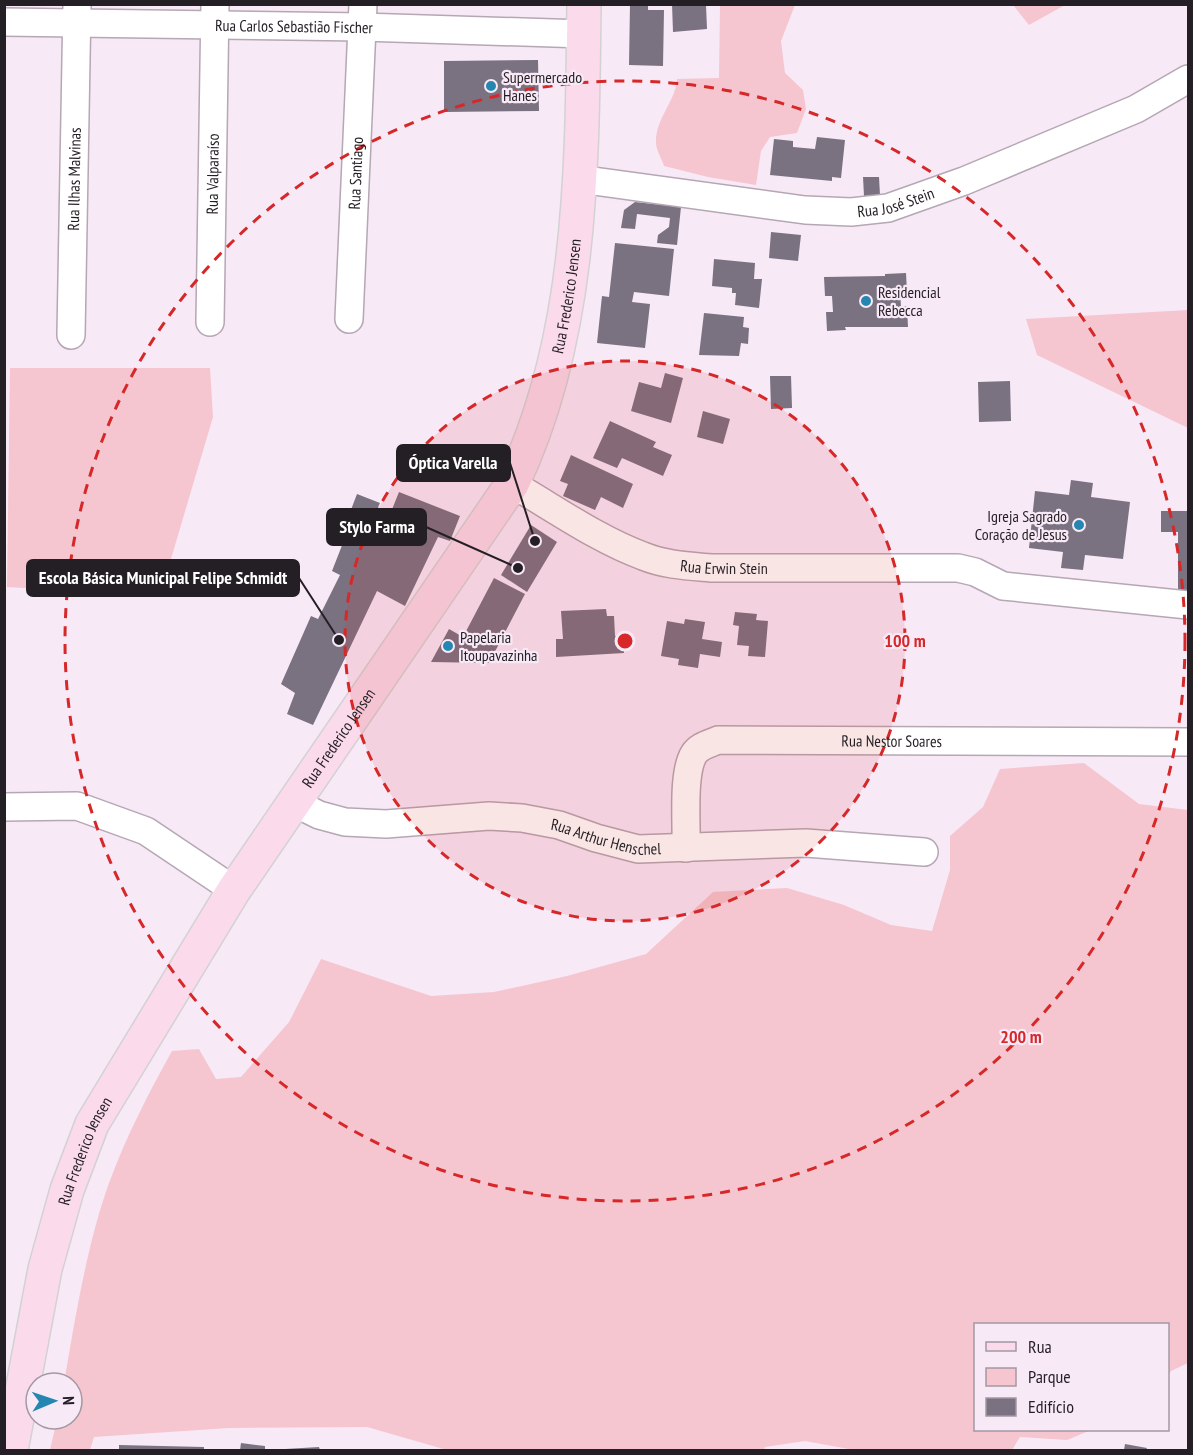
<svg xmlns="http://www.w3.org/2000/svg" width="1193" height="1455" font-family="'PT Sans Narrow',sans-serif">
	<rect width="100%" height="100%" fill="#f8e9f7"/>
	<!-- green -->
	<g fill="#f5c6cf">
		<path d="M720 5H795L781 41 785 73 803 90 806 109 797 133 770 137 761 151 756 185 708 177 664 166C662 159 656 150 656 143 655 119 676 101 677 79L719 78Z"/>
		<polygon points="1013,5 1065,5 1029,25"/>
		<polygon points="1188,310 1188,428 1037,355 1026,319"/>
		<polygon points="10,368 210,368 213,417 160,596 7,587"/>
		<path d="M1084 763 1139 804 1188 810V1363L1171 1371 1168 1376V1324H976V1430H1091L1067 1440 1020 1437 1012 1450H854L805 1441 765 1447 764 1450H447L367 1427 229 1428 94 1437 90 1450H50L57 1419H72V1383H64C75 1319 87 1244 109 1183 126 1137 148 1094 172 1051L199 1049 216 1079 241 1077 289 1022 321 959 431 996 494 992 567 976 646 954 713 892 787 888 844 905 891 925 932 931 950 870V836L983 807 1000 769Z"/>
	</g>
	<!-- building -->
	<g fill="#7a7281">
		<polygon points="630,4 648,4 648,10 664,10 663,66 629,65"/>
		<polygon points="672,4 706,5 707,29 673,32"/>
		<polygon points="538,60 539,111 444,112 444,61"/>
		<polygon points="817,137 845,140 841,178 832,177 832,181 770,175 774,139 793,141 793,147 815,149"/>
		<polygon points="863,177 879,177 880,195 864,196"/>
		<polygon points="635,202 681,207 677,245 657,243 658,235 669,227 670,218 637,214 635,229 621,228 624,210"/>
		<polygon points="771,232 801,235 798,261 769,258"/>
		<polygon points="615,243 674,249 669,296 634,292 632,302 650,304 645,348 597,343 602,296 609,297"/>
		<polygon points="714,259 755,263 754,279 762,279 759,308 735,305 736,293 732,293 732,288 712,286"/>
		<polygon points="906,273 907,292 900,292 901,307 907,306 908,327 845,327 846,330 827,331 826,312 833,312 832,296 825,296 824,277 885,276 885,274"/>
		<polygon points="704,313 744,317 743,327 749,328 748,344 741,343 739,356 699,355"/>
		<polygon points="665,373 683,378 671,423 631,411 639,382 661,388"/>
		<polygon points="770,376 791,376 792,408 771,409"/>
		<polygon points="1010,381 1011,421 979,422 978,382"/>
		<polygon points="703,411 730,419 723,444 697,437"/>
		<polygon points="610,421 656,442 653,447 672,455 663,476 622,458 617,468 593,458"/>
		<polygon points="571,455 633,484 623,508 601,497 595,510 563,496 568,484 560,481"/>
		<polygon points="1071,480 1093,483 1091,497 1130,502 1123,559 1085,555 1083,570 1061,568 1063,552 1029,548 1035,491 1069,495"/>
		<polygon points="399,492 460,516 450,541 438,537 405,606 377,591 313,725 287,714 295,693 281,684 311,616 318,619 340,575 332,571 348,530 344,528 357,494 380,503 374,516 387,522"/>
		<polygon points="1161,511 1188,511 1188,597 1178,597 1178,532 1161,532"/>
		<polygon points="531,525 557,542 527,592 501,575"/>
		<polygon points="494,578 525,594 489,663 431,662 449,629 463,637"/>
		<polygon points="606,609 607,616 614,616 615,636 623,635 624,653 556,657 556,639 563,639 561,611"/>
		<polygon points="735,612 757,614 756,620 768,621 765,657 748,656 749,646 737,645 739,626 733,625"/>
		<polygon points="685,619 705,622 702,639 722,642 720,657 700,654 698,668 678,665 679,659 661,656 667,621 684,624"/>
		<polygon points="241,1443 265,1446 265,1450 240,1450"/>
		<polygon points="1125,1444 1147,1448 1146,1450 1124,1450"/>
		<polygon points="119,1445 204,1447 204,1450 119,1450"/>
		<polygon points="319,1447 320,1450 285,1450 285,1449"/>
	</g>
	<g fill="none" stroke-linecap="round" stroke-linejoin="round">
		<defs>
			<g id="minor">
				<path id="s1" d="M4 22 362 27 584 34"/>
				<path id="s2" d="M579 179 805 210 851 212 888 208 964 181 1136 109 1188 79"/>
				<path id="s3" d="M349 319 363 4"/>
				<path id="s4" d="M210 322 215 4"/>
				<path id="s5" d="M71 335 77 4"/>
				<path id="s6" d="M512 484C554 508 597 539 643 556 665 565 688 566 711 568H958L975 572 1003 586 1188 605"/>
				<path id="s7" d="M293 802 319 815 345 822 386 824 489 816 522 818 559 825 596 838 638 849 806 843 924 852"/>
				<polyline points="4,807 77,806 146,831 234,890"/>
				<path id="s8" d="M686 848C687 824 682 773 694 754 699 746 709 744 718 740L1188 742"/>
			</g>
			<g id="major">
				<path id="s9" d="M11 1450 45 1269 67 1190 92 1124 234 890 512 484C583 336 582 166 584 4"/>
			</g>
		</defs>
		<!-- minor casing -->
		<use href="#minor" stroke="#b5a7b4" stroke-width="30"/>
		<!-- major casing -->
		<use href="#major" stroke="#d3d2d3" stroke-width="36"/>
		<!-- minor -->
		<use href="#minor" stroke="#fff" stroke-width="27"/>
		<!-- major -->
		<use href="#major" stroke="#fadaeb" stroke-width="33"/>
	</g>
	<!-- distance rings -->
	<circle cx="625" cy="641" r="280" fill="#d62828" fill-opacity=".12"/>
	<g fill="none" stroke="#d62828" stroke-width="3" stroke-dasharray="10 8">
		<circle cx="625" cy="641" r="280"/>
		<circle cx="625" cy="641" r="560"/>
	</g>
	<!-- markers -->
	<g fill="#2586b1" stroke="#f8e9f7" stroke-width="2">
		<circle cx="491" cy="86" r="6"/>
		<circle cx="866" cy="301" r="6"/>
		<circle cx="1079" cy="525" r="6"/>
		<circle cx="448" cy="646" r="6"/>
	</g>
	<g text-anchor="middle" stroke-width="4.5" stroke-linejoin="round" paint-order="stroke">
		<!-- street labels -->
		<g font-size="16" fill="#241f24" stroke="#f8e9f7">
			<text dy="6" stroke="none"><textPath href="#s1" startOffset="290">Rua Carlos Sebastião Fischer</textPath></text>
			<text dy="6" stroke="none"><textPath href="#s4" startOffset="148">Rua Valparaíso</textPath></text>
			<text dy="6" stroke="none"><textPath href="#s3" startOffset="146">Rua Santiago</textPath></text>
			<text dy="6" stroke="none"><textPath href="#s5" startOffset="156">Rua Ilhas Malvinas</textPath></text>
			<text dy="6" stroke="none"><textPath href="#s2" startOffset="320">Rua José Stein</textPath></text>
			<text dy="6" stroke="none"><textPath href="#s9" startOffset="1299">Rua Frederico Jensen</textPath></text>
			<text dy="6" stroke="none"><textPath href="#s6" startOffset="232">Rua Erwin Stein</textPath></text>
			<text dy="6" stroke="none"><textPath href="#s9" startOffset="795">Rua Frederico Jensen</textPath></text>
			<text dy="6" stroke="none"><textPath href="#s8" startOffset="297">Rua Nestor Soares</textPath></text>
			<text dy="6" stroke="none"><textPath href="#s7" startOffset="320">Rua Arthur Henschel</textPath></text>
			<text dy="6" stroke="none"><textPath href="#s9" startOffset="309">Rua Frederico Jensen</textPath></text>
		</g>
		<!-- poi labels -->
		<g font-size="16" fill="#241f24" stroke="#f8e9f7" text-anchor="start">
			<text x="503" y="83">Supermercado<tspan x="503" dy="18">Hanes</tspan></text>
			<text x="878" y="298">Residencial<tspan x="878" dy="18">Rebecca</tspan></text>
			<text x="1067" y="522" text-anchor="end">Igreja Sagrado<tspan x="1067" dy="18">Coração de Jesus</tspan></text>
			<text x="460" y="643">Papelaria<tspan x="460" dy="18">Itoupavazinha</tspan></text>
		</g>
	</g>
	<circle cx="625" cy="641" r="9" fill="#d62828" stroke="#f8e9f7" stroke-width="3"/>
	<g font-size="18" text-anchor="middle" font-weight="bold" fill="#d62828" stroke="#f8e9f7" stroke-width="4.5" stroke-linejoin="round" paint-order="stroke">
		<text x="905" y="647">100 m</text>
		<text x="1021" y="1043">200 m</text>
	</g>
	<!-- callouts -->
	<path fill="none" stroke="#241f24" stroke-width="2" d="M535 541L510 463M518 568L426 527M339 640L299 578"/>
	<g fill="#241f24" stroke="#f8e9f7" stroke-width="2">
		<circle cx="535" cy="541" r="6"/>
		<circle cx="518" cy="568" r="6"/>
		<circle cx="339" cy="640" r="6"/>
	</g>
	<g fill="#241f24" stroke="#241f24" stroke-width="2">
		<rect x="397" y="445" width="113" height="36" rx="6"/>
		<rect x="327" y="509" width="99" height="36" rx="6"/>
		<rect x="27" y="560" width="272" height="36" rx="6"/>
	</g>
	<g font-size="18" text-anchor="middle" font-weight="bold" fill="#fff">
		<text x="453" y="469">Óptica Varella</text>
		<text x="377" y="533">Stylo Farma</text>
		<text x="163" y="584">Escola Básica Municipal Felipe Schmidt</text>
	</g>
	<!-- border -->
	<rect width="1193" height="1455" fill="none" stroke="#241f24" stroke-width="12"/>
	<!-- legend -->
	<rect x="974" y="1323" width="195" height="108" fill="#f8e9f7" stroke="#a398a3" stroke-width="1.5"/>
	<rect x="986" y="1342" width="30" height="9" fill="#fadaeb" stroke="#a398a3" stroke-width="1.5"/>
	<text x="1028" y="1353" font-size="18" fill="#241f24">Rua</text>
	<rect x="986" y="1368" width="30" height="18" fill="#f5c6cf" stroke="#a398a3" stroke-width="1.5"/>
	<text x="1028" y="1383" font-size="18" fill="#241f24">Parque</text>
	<rect x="986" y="1398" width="30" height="18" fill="#7a7281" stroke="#a398a3" stroke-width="1.5"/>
	<text x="1028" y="1413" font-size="18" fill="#241f24">Edifício</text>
	<!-- north arrow -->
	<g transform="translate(54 1401) rotate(88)"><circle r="28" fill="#f8e9f7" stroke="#a398a3" stroke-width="1.5"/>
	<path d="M0-4.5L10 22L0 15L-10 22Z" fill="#2586b1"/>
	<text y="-9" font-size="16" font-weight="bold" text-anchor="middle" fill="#241f24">N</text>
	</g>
</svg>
